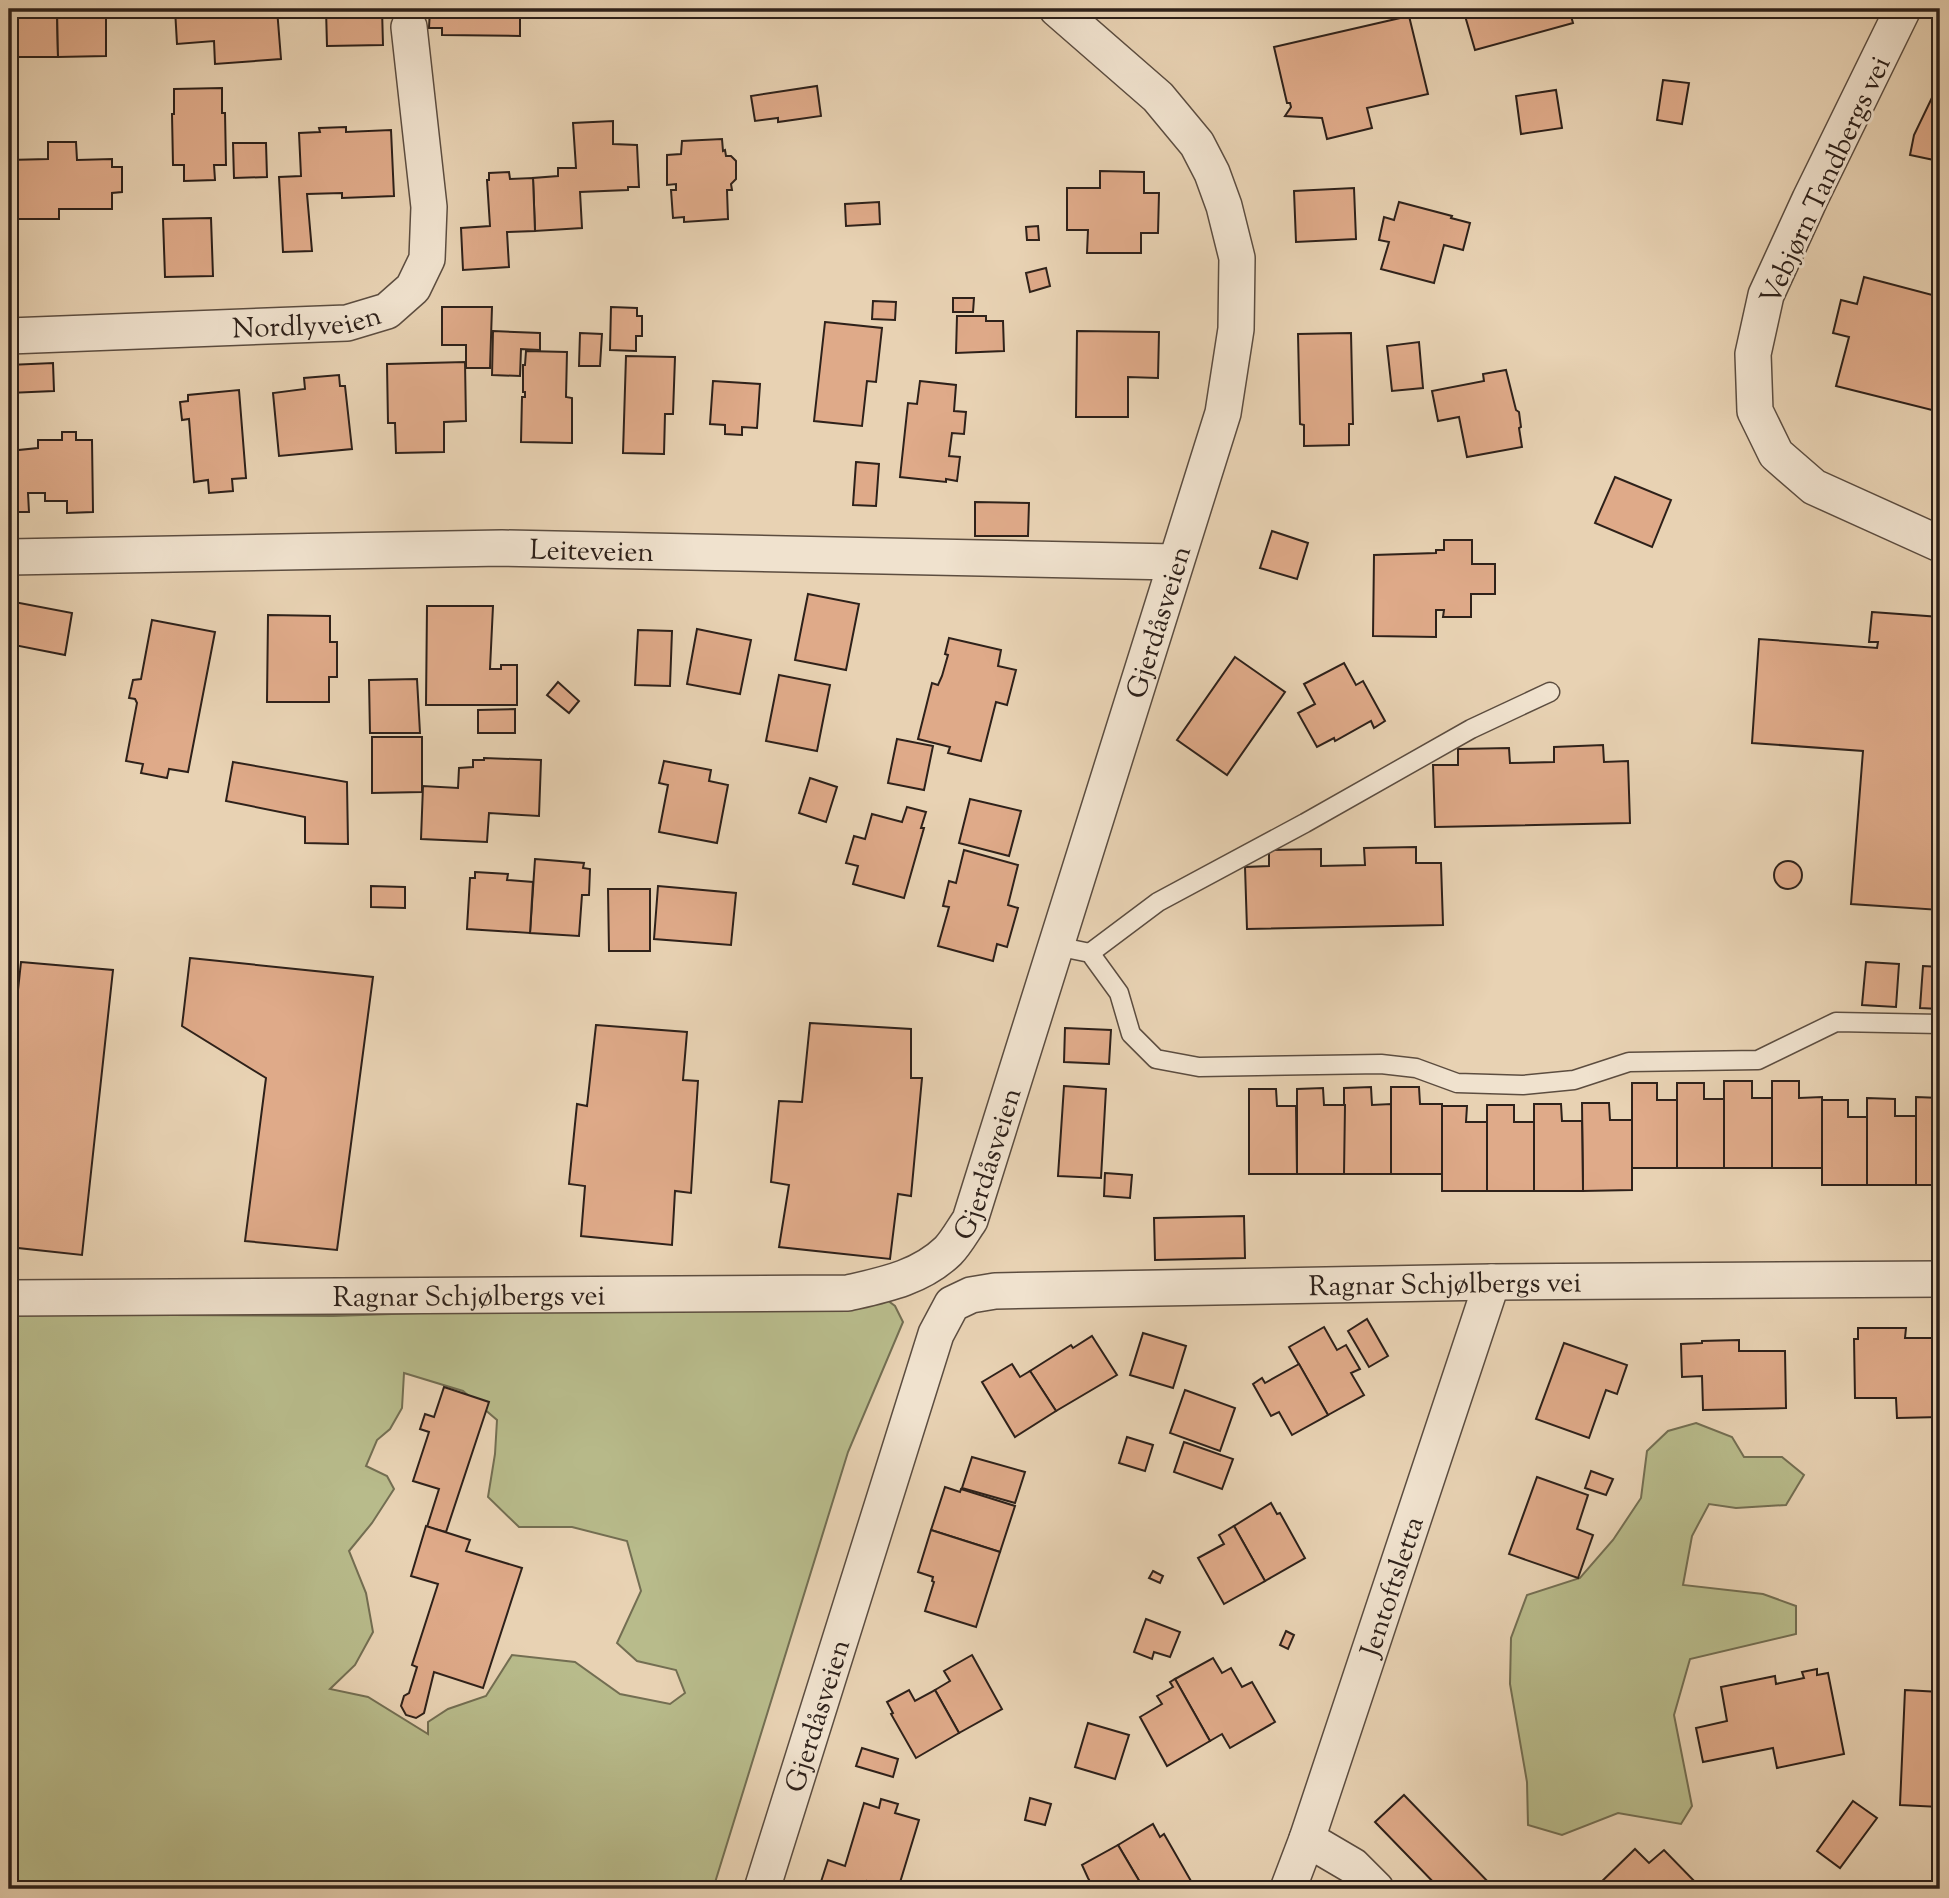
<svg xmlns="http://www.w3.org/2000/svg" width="1949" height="1898" font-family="'Sorts Mill Goudy',serif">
	<rect width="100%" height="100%" fill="#e8d2b3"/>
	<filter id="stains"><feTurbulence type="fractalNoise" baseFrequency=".00286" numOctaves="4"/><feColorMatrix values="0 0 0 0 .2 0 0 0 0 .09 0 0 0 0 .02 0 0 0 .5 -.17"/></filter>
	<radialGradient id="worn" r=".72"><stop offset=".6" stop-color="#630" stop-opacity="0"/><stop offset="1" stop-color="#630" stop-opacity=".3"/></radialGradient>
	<!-- green -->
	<g fill="#b8bb8b" stroke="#736e52" stroke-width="2" fill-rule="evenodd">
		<path d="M883 1297 895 1306 903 1322 848 1452 713 1889H386L372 1884 338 1881 333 1889H9V1314L333 1316ZM404 1373 463 1391 497 1420 495 1454 488 1497 519 1527H572L627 1541 641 1591 617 1643 637 1661 676 1670 685 1693 670 1704 620 1694 575 1662 512 1655 486 1696 448 1709 428 1722V1734L368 1697 330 1689 355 1665 373 1632 366 1593 349 1551 372 1523 394 1489 387 1476 366 1466 377 1440 390 1429 402 1408Z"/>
		<polygon points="1696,1423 1732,1437 1744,1457 1782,1457 1804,1475 1786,1505 1736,1508 1709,1504 1692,1536 1683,1585 1763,1594 1796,1606 1796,1634 1690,1659 1674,1715 1692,1806 1681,1824 1618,1813 1562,1835 1528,1825 1527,1782 1510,1684 1511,1638 1527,1595 1580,1578 1613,1540 1641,1498 1647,1451 1668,1431"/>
	</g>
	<!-- building -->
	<g fill="#dfaa89" stroke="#2e211a" stroke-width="2">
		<polygon points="9,9 57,10 58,57 9,57"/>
		<polygon points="175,9 277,9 281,59 215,64 214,41 177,44"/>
		<polygon points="326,9 382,9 383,45 327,46"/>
		<polygon points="430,9 520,9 520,36 442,35 442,28 429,28"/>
		<polygon points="1463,9 1569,9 1573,23 1475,50"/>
		<polygon points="57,10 106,10 106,56 58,57"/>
		<polygon points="1409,16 1428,94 1367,108 1372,128 1327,139 1322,118 1285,116 1291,107 1290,103 1287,103 1274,47"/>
		<polygon points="1663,80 1689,83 1682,124 1657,120"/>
		<polygon points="1940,81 1940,158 1935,157 1934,160 1910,155 1914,135"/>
		<polygon points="817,86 821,116 778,122 778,118 755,121 751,96"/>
		<polygon points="222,88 222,113 225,113 226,165 214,165 215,180 184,181 184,165 173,165 172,114 174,114 174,89"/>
		<polygon points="1556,90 1562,128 1521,134 1516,96"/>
		<polygon points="613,121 613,144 637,145 639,187 628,187 628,190 580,192 582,228 535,231 533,178 558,176 558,168 576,168 573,123"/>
		<polygon points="346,127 346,132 391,130 394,196 342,198 342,193 307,194 312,251 283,252 279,177 301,176 299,133 320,132 319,128"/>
		<polygon points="722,139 723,151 725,150 726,156 731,156 736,161 736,179 731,184 732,190 727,190 728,219 684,222 684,217 673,218 671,190 676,190 676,184 667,185 667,155 681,154 682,141"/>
		<polygon points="48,142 76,142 77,160 112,159 112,167 122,167 122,192 112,193 112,209 59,209 59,219 9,219 9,160 48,159"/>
		<polygon points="233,143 266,143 267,177 234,178"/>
		<polygon points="1100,171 1144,172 1144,193 1159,193 1158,233 1141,233 1141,253 1087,253 1088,230 1067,230 1067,188 1100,188"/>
		<polygon points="509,172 510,179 533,178 535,231 507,232 509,267 463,270 461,228 490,226 487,180 489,180 489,173"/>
		<polygon points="1354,188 1356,239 1296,242 1294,191"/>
		<polygon points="879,202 880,224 846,226 845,204"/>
		<polygon points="1399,202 1452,216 1451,218 1470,223 1463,250 1444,245 1434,283 1381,269 1389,242 1379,240 1384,217 1394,220"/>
		<polygon points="211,218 213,276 165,277 163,219"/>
		<polygon points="1038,226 1039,240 1027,240 1026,227"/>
		<rect x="9" y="266" width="9" height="53"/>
		<polygon points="1046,268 1050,286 1030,292 1026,273"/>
		<polygon points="1864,277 1940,297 1940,412 1836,386 1849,337 1833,333 1841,300 1857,304"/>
		<polygon points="953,298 974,298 973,312 953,312"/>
		<polygon points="873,301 896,302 895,320 872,319"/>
		<polygon points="442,307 492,307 490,368 466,368 466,345 442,345"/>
		<polygon points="611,307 637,308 637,316 642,316 642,336 636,336 636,351 610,350"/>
		<polygon points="957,316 986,316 986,321 1003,321 1004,351 956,353"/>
		<polygon points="825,322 882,328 876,382 867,381 862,426 814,421"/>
		<polygon points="493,331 540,333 540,350 521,349 520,376 492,375"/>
		<polygon points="1077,331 1159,332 1158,378 1128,377 1128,417 1076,417"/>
		<polygon points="580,333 602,334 600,366 579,366"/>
		<polygon points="1351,333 1353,424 1349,424 1349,445 1304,446 1304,425 1300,424 1298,334"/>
		<polygon points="1419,342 1423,388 1392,391 1387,346"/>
		<polygon points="526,351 567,352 566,397 572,398 572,443 521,442 522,397 525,397 525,392 523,392 523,365 525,365"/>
		<polygon points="626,356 675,357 673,414 665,414 664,454 623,453"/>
		<polygon points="465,362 466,421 444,422 444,452 396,453 395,423 388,423 387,364"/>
		<polygon points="53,363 54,391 9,393 9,365"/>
		<polygon points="1506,370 1516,410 1519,412 1521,427 1519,428 1522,447 1467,457 1459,417 1438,421 1432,391 1484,381 1483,374"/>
		<polygon points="339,375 340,386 345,386 352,449 279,456 273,393 305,389 304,378"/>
		<polygon points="713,381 760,384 757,428 742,427 742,435 725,434 725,425 710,424"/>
		<polygon points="920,381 956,385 954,411 966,412 964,434 952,433 949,456 960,457 957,481 946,479 946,482 900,477 908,403 917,404"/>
		<polygon points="239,390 246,478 232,479 233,491 209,493 208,480 194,482 189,419 182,420 180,402 188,401 188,395"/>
		<polygon points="62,432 76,432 76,440 92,440 93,512 67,513 67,501 45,501 45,493 28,493 29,512 9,512 9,451 38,448 38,440 62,440"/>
		<polygon points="856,462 879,464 876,506 853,505"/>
		<polygon points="1615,477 1671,500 1652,547 1595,523"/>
		<polygon points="975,502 1029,503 1028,536 975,536"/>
		<polygon points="1272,531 1308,543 1297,579 1260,568"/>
		<polygon points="1444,540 1472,540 1472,564 1495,564 1495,594 1471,594 1471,617 1443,617 1444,610 1436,610 1436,637 1373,636 1374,555 1436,553 1436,550 1444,550"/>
		<polygon points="808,594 859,604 846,670 795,660"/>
		<polygon points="9,601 72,613 65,655 9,644"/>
		<polygon points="427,606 493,606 490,669 501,669 501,665 517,665 517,705 426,705"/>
		<polygon points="1872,612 1940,617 1940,910 1851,904 1863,751 1752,743 1759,639 1877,648 1878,642 1869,642"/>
		<polygon points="268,615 330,616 330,642 337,642 337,677 329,677 329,702 267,702"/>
		<polygon points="152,620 215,632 188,772 169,769 167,778 141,773 143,764 126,761 137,703 135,699 129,698 133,680 141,679"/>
		<polygon points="697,629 751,640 740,694 687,684"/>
		<polygon points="638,630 672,631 670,686 635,685"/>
		<polygon points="949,638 1001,650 998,666 1016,670 1007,705 996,702 981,761 948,753 950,747 918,739 932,683 938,685 942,676 948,655 945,654"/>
		<polygon points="1235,657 1285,692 1227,775 1177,740"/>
		<polygon points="1344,663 1356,685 1363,681 1385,721 1374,728 1371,721 1335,741 1334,738 1317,747 1298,713 1315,704 1304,684"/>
		<polygon points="779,675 830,685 817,751 766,741"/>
		<polygon points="417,679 420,733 370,733 369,680"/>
		<polygon points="558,682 579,701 569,713 547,695"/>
		<polygon points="515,709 515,733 478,733 478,710"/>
		<polygon points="372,737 422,737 422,792 372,793"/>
		<polygon points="897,739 933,746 924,790 888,783"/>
		<polygon points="1603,745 1604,762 1628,761 1630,823 1435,827 1433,765 1458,765 1458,749 1509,748 1510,763 1554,762 1554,747"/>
		<polygon points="484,758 541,760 539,816 489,813 487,842 421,839 423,786 458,788 459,768 473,767 473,760 484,760"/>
		<polygon points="664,761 711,770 709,781 728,785 717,843 659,832 668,785 659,783"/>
		<polygon points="233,762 347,782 348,844 305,843 305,817 226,801"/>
		<polygon points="810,778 837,787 826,822 799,813"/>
		<polygon points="970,799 1021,811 1009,856 959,843"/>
		<polygon points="907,807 926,812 921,828 924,828 904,898 853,884 858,866 846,863 854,836 865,839 872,814 902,822"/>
		<polygon points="1416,847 1416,863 1441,863 1443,925 1247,929 1245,867 1269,866 1269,850 1321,849 1321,866 1365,865 1364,848"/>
		<polygon points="964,850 1018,865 1008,905 1018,908 1007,947 997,944 993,961 938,946 949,907 943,906 949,881 956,883"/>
		<polygon points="535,859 584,863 583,868 590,869 589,895 582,895 579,936 530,933"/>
		<circle cx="1788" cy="875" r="14"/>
		<polygon points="475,872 508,874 507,880 533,882 530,933 467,929 470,878 475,878"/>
		<polygon points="371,886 405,887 405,908 371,907"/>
		<polygon points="658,886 736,893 731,945 654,939"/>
		<polygon points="608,889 650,889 650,951 609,951"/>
		<polygon points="190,958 373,977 337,1250 245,1241 266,1078 182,1026"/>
		<polygon points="21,962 113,970 82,1255 9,1247 9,1074"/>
		<polygon points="1866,962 1899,964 1896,1007 1862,1005"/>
		<polygon points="1923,966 1940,967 1940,1009 1920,1008"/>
		<polygon points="810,1023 911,1029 911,1078 922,1078 911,1196 898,1194 890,1259 779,1247 789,1185 771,1182 779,1101 802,1102"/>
		<polygon points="596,1025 687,1032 683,1080 698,1081 691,1193 675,1191 672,1245 581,1236 585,1186 569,1184 577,1104 587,1106"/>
		<polygon points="1065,1028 1111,1030 1109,1064 1064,1062"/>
		<polygon points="1724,1081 1752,1081 1752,1098 1772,1098 1772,1168 1724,1168"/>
		<polygon points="1772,1081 1799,1081 1799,1098 1822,1097 1822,1168 1772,1168"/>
		<polygon points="1632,1083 1657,1083 1657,1100 1677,1100 1677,1168 1632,1168"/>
		<polygon points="1677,1083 1704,1083 1704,1099 1724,1099 1724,1168 1677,1168"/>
		<polygon points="1064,1086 1106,1089 1101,1178 1058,1176"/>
		<polygon points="1371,1087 1372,1105 1391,1104 1391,1174 1344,1174 1344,1088"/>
		<polygon points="1391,1087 1419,1087 1420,1104 1442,1104 1442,1174 1391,1174"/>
		<polygon points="1323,1088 1324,1105 1345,1105 1344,1174 1297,1174 1297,1089"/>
		<polygon points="1249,1089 1276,1089 1277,1106 1296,1106 1297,1174 1249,1174"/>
		<polygon points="1916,1097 1940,1098 1940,1185 1916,1185"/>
		<polygon points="1867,1098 1895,1099 1895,1116 1916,1116 1916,1185 1867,1185"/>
		<polygon points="1822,1100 1848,1100 1848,1117 1867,1117 1867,1185 1822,1185"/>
		<polygon points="1582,1103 1609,1103 1610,1120 1632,1120 1632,1190 1583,1191"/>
		<polygon points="1534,1104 1561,1104 1562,1121 1582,1121 1583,1191 1534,1191"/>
		<polygon points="1487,1105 1514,1105 1514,1122 1534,1122 1534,1191 1487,1191"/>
		<polygon points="1442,1106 1467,1106 1466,1122 1487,1122 1487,1191 1442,1191"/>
		<polygon points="1105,1173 1132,1175 1130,1198 1104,1196"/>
		<polygon points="1244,1216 1245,1258 1155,1260 1154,1218"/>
		<polygon points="1367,1319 1388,1356 1369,1367 1348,1331"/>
		<polygon points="1324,1327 1337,1350 1346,1345 1360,1369 1351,1373 1364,1395 1328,1415 1289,1347"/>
		<polygon points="1858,1328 1906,1328 1905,1338 1939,1338 1940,1417 1897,1418 1896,1398 1855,1398 1854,1339 1858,1339"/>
		<polygon points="1143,1333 1186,1346 1173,1388 1130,1375"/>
		<polygon points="1092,1336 1117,1375 1056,1411 1030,1371 1071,1345 1073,1348"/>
		<polygon points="1739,1340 1739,1351 1785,1351 1786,1408 1703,1410 1702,1376 1682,1377 1681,1344 1702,1343 1702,1341"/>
		<polygon points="1564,1343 1627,1365 1617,1394 1606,1390 1589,1438 1536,1419"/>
		<polygon points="1012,1364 1020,1377 1030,1371 1056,1411 1015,1437 982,1382"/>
		<polygon points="1299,1364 1328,1415 1292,1435 1279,1412 1271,1416 1253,1384 1262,1378 1265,1383"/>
		<polygon points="444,1387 489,1402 446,1532 427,1527 439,1489 413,1481 429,1432 420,1429 425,1414 434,1417"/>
		<polygon points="1185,1390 1235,1408 1220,1451 1170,1433"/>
		<polygon points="1127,1437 1153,1445 1145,1471 1119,1463"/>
		<polygon points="1184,1442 1233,1459 1222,1489 1174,1472"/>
		<polygon points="972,1457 1025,1472 1015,1503 962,1488"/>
		<polygon points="1591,1471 1613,1479 1606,1495 1585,1488"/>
		<polygon points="1537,1477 1588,1495 1577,1529 1593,1535 1578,1578 1509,1554"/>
		<polygon points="945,1487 960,1492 961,1489 1015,1506 1000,1552 931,1530"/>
		<polygon points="1271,1503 1277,1514 1280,1513 1305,1558 1265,1581 1234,1526"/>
		<polygon points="426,1526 470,1540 466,1551 522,1568 483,1688 434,1672 424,1713 416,1718 406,1715 401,1706 404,1696 409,1693 417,1667 412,1665 438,1584 411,1576"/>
		<polygon points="1234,1526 1265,1581 1224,1604 1198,1558 1224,1544 1219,1535"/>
		<polygon points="931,1530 1000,1552 976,1627 925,1611 934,1582 932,1581 933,1577 918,1572"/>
		<polygon points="1153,1571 1163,1576 1160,1583 1149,1578"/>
		<polygon points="1146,1619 1180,1632 1170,1657 1154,1652 1152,1659 1134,1652"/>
		<polygon points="1286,1631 1294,1635 1288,1649 1280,1645"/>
		<polygon points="972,1655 1002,1709 959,1733 935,1690 950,1681 944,1671"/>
		<polygon points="1213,1658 1222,1673 1231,1668 1242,1687 1252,1682 1275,1722 1230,1748 1222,1734 1210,1741 1175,1679"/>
		<polygon points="1817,1669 1817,1675 1828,1673 1844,1754 1777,1768 1773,1748 1703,1762 1696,1728 1727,1721 1721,1687 1775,1676 1776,1684 1804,1678 1802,1672"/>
		<polygon points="1175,1679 1210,1741 1167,1766 1140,1717 1162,1704 1157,1696 1173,1687 1170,1682"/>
		<polygon points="909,1690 915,1701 935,1690 959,1733 916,1758 891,1714 893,1713 887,1702"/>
		<polygon points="1905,1690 1940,1692 1940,1807 1900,1805"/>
		<polygon points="1088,1723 1129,1735 1115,1779 1075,1767"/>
		<polygon points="862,1748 898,1759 893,1777 856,1766"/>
		<polygon points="1404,1795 1495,1889 1440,1889 1375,1822"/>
		<polygon points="1030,1798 1051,1804 1045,1825 1025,1820"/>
		<polygon points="881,1799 898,1804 895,1813 919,1820 898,1889 867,1881 865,1889 819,1888 828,1860 845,1866 864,1803 879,1808"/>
		<polygon points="1853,1801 1877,1818 1840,1868 1817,1851"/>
		<polygon points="1153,1824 1160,1837 1164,1834 1191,1881 1185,1884 1187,1889 1144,1889 1118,1845"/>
		<polygon points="1118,1845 1144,1889 1094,1889 1088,1878 1082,1865"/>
		<polygon points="1635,1849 1649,1863 1664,1850 1702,1889 1597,1889 1595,1888"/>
	</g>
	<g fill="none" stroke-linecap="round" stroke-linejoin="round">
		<defs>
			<g id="lane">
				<polyline points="1056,946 1090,953 1119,993 1131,1034 1156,1059 1199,1067 1381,1064 1416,1068 1457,1083 1523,1085 1574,1080 1629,1062 1758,1060 1836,1022 1940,1024"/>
				<polyline points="1090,953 1158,902 1305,823 1471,729 1550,692"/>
			</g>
			<g id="street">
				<polyline points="1903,9 1810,199 1766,295 1753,354 1755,411 1776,454 1814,487 1940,544"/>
				<path id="s1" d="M9 336 347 323 387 311 413 288 427 259 429 207 409 27"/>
				<path id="s2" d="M9 557 502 548 1175 562"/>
				<path id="s3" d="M9 1298 848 1293C883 1285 920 1278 948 1251 956 1243 963 1230 970 1220L1223 413 1236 329 1237 258 1224 206 1212 173 1197 144 1158 97 1057 9"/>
				<polyline points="1307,1839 1353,1866 1376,1889"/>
				<path id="s4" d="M762 1889 936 1334 952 1304 971 1295 995 1291 1492 1282 1940 1279"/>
				<path id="s5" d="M1288 1889 1307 1839 1492 1282"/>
			</g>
		</defs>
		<!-- lane casing -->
		<use href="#lane" stroke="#5c4d40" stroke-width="21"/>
		<!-- street casing -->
		<use href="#street" stroke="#5c4d40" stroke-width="38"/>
		<!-- lane -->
		<use href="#lane" stroke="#f0e2ce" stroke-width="18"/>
		<!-- street -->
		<use href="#street" stroke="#f0e2ce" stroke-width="35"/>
	</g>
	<g text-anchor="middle" stroke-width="6" stroke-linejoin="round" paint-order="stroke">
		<!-- street labels -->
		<g font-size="28" fill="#2e211a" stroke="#f0e2ce">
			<text transform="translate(1824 180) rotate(-65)" y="10">Vebjørn Tandbergs vei</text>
			<text dy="10" stroke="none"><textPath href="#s1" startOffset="298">Nordlyveien</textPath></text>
			<text dy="10" stroke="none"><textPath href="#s2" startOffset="583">Leiteveien</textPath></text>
			<text dy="10" stroke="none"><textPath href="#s3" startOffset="1614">Gjerdåsveien</textPath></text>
			<text dy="10" stroke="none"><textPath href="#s3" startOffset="1046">Gjerdåsveien</textPath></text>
			<text dy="10" stroke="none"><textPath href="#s4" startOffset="1111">Ragnar Schjølbergs vei</textPath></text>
			<text dy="10" stroke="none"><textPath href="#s3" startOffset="460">Ragnar Schjølbergs vei</textPath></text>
			<text dy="10" stroke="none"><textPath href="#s5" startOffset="320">Jentoftsletta</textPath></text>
			<text dy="10" stroke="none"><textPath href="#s4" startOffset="182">Gjerdåsveien</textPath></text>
		</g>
	</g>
	<!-- margin -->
	<rect width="1949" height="1898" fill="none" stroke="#e8d2b3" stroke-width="35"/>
	<rect x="10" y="10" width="1928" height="1877" fill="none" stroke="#2e211a" stroke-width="3.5"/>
	<rect x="18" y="18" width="1914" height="1863" fill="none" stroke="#2e211a" stroke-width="2"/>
	<rect width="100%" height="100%" filter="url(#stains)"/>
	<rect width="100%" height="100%" fill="url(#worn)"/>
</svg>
